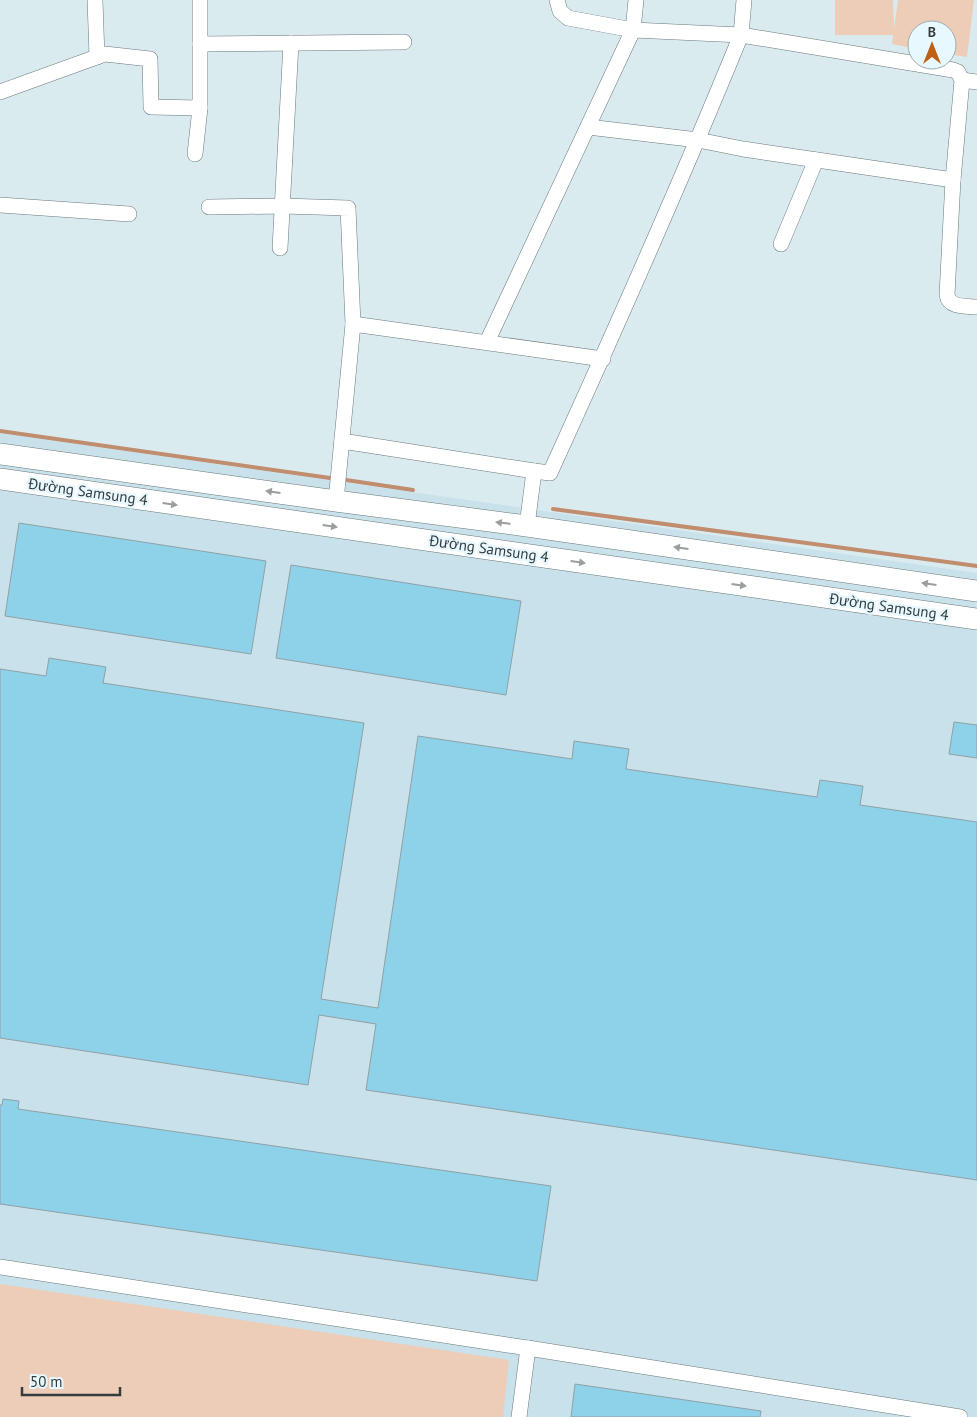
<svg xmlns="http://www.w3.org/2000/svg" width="977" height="1417" font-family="'PT Sans',sans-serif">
	<rect width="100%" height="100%" fill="#daebf0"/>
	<!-- built -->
	<polygon fill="#c8e1ea" points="0,433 977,573 977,1417 0,1417"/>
	<!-- green -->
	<g fill="#edccb8">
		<polygon points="835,0 893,0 894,29 898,0 974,0 967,57 947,54 947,30 917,30 917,49 892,44 893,35 835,35"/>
		<polygon points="0,1284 509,1360 503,1417 0,1417"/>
	</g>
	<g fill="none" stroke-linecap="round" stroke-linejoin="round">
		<!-- stream -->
		<g stroke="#c08d6e" stroke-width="4">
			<polyline points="0,431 330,478"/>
			<polyline points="346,480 413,490"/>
			<polyline points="553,509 977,566"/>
		</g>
	</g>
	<!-- building -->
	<g fill="#8dd2e8" stroke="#91a0a6">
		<polygon points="19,523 266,561 251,654 5,616"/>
		<polygon points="291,565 521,601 506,695 276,658"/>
		<polygon points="49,658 106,667 103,683 364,723 321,999 378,1008 418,736 572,759 574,741 629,749 626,769 817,797 820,780 863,786 860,805 977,822 977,1180 366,1090 376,1024 319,1015 308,1085 0,1038 0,669 46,676"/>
		<polygon points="954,722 977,725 977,758 949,754"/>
		<polygon points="3,1099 19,1101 18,1109 551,1186 537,1281 0,1204 0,1105 2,1105"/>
		<polygon points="575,1384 761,1411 760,1417 571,1417"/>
	</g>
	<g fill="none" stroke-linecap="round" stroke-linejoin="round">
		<defs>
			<g id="minor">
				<polyline points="95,0 97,57"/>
				<polyline points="557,0 560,11 568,18 633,30 741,35 744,0"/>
				<polyline points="200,44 404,42"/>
				<polyline points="962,80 977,82"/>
				<polyline points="0,92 105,54 150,59 151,107 200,108 200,0"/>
				<polyline points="588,127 698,140 743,149 953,180"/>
				<polyline points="195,154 200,108"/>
				<polyline points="0,205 129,214"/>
				<polyline points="209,207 283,206 348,208 353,324"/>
				<polyline points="781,244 816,160"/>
				<polyline points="280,248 291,43"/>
				<polyline points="487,342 633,30 636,0"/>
				<polyline points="342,441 534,471"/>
				<polyline points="336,501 353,324 603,359"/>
				<path d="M527 526 534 471 550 473C616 328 681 182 741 35L953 70 958 72 962 80 953 180 947 295C949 308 966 306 977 307"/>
				<polyline points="0,1267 534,1349 960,1417"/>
				<polyline points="519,1417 528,1348"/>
			</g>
			<g id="secondary">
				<polyline points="0,454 336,501 527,526 977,591"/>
				<polyline points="0,479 977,619"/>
			</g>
		</defs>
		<!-- minor casing -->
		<use href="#minor" stroke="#69787d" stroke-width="16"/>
		<!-- secondary casing -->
		<use href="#secondary" stroke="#69787d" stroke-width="22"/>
		<!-- minor -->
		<use href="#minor" stroke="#fff" stroke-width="15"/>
		<!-- secondary -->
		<use href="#secondary" stroke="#fff" stroke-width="21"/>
	</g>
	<!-- one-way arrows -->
	<defs><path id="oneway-solid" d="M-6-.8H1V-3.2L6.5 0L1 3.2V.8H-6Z" transform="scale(1.25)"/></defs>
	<g fill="#9a9e9e">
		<use href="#oneway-solid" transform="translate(273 492) rotate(-172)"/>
		<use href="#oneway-solid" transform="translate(170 504) rotate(8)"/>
		<use href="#oneway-solid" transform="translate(503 523) rotate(-173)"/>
		<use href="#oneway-solid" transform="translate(330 526) rotate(8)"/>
		<use href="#oneway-solid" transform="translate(681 548) rotate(-172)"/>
		<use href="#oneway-solid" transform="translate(578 562) rotate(8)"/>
		<use href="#oneway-solid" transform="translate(929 584) rotate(-172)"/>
		<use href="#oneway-solid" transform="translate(739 585) rotate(8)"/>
	</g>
	<g text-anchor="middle" stroke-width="4.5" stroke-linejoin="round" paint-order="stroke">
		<!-- street labels -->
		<g font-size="15" fill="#353c3e" stroke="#e7f8fe">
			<text transform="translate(88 492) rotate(8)" y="5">Đường Samsung 4</text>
			<text transform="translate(489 549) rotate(8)" y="5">Đường Samsung 4</text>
			<text transform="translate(889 607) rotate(8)" y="5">Đường Samsung 4</text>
		</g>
	</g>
	<!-- north arrow -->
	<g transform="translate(932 45)"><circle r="24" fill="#e7f8fe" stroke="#a0adb1"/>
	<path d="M0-4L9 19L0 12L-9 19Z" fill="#bf6115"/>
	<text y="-8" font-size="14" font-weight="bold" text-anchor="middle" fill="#353c3e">B</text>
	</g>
	<!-- scale -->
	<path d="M22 1387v8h98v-8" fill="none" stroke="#353c3e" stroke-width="2.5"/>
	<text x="30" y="1387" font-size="15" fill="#353c3e" stroke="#e7f8fe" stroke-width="4" paint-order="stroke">50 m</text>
</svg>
